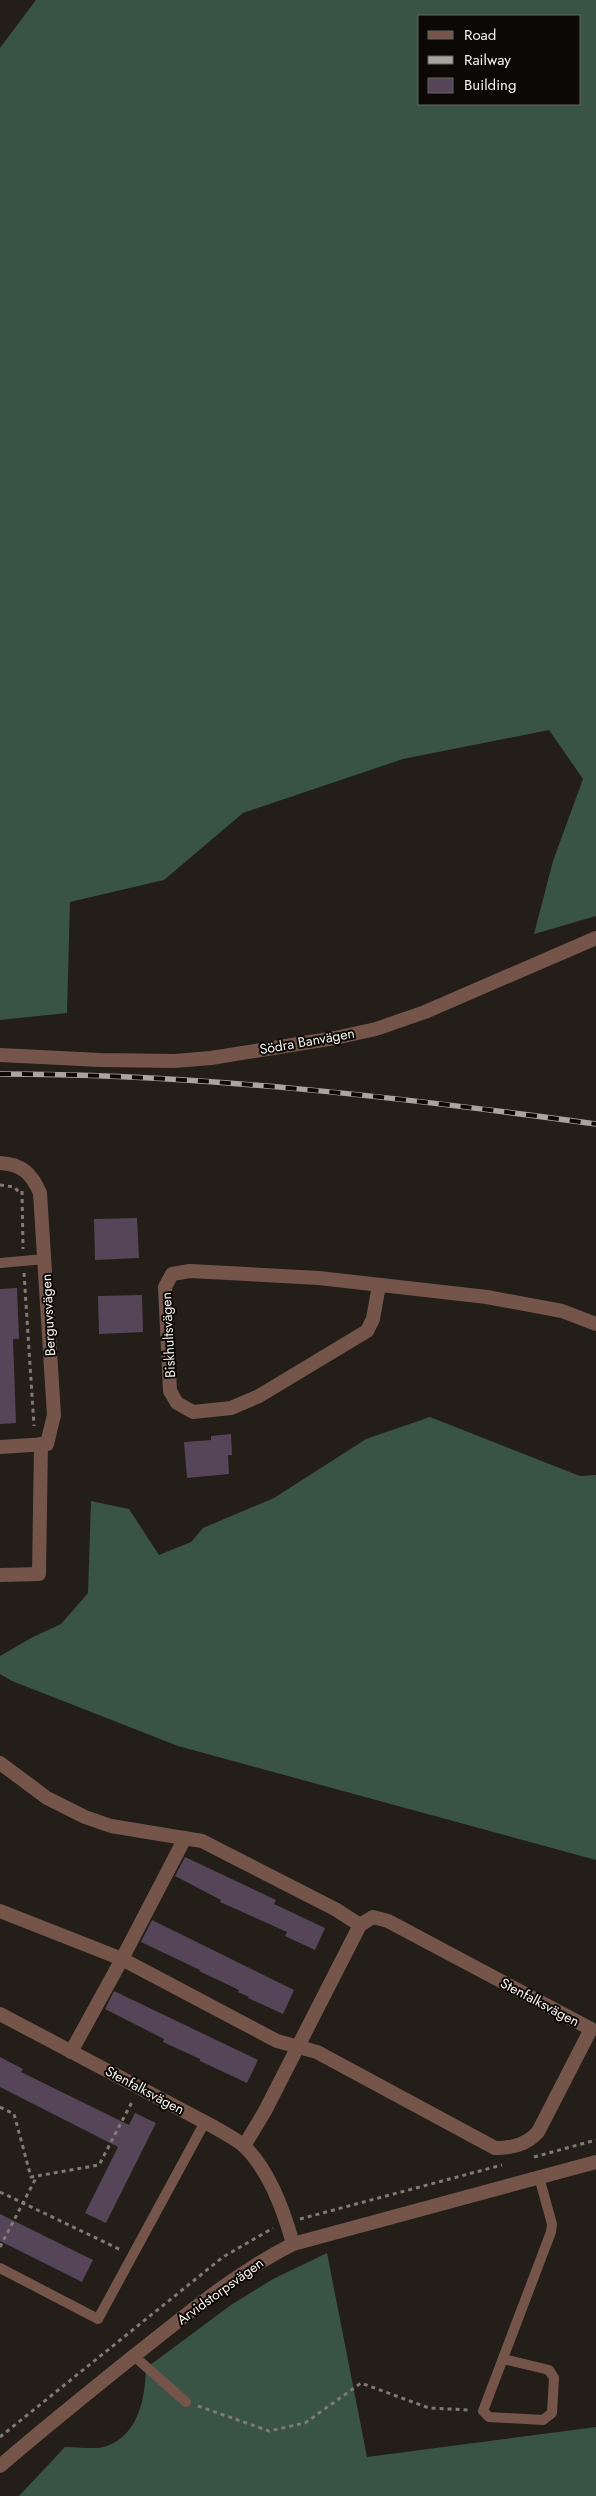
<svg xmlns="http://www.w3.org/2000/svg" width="596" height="2496" font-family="Jost,sans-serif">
	<rect width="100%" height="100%" fill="#231e17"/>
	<!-- forest -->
	<g fill="#395344" fill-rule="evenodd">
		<path d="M36 0H596V916L534 934 553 861 583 779 549 730 403 759 243 813 164 880 70 902 67 1013 0 1020V48ZM580 16V104H420V16Z"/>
		<polygon points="430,1417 580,1476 596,1475 596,1860 178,1746 12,1681 0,1674 0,1656 31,1638 61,1624 88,1593 91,1501 129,1509 159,1555 191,1542 203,1528 274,1498 366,1439"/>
		<path d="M327 2253 367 2457 596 2427V2496H19L65 2447C77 2447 96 2450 107 2446 139 2434 145 2398 146 2368L231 2305 273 2279Z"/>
	</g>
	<!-- building -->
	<g fill="#564459">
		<polygon points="137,1218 139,1258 95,1260 94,1219"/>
		<polygon points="17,1288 19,1339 13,1339 16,1423 0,1424 0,1289"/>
		<polygon points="142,1295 143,1332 99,1334 98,1296"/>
		<polygon points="231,1434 232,1455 228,1455 229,1474 187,1478 184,1442 211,1440 211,1436"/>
		<polygon points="185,1857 276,1900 274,1904 325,1928 315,1950 285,1936 287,1932 220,1902 221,1900 175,1876"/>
		<polygon points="152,1920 294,1990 283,2014 248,1998 249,1997 238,1992 239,1990 199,1971 200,1970 141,1942"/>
		<polygon points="114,1991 258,2060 247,2083 200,2061 200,2059 163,2042 164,2039 105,2009"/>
		<polygon points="0,2057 23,2069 21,2072 129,2125 135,2113 156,2123 106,2223 85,2213 118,2147 0,2087"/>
		<polygon points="0,2214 93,2260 82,2282 0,2241"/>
	</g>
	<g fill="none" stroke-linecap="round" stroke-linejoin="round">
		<!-- path -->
		<g stroke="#7f7a74" stroke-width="3" stroke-dasharray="4 4" stroke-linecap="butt">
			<polyline points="0,1185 14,1187 20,1193"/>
			<polyline points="22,1191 23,1249"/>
			<polyline points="24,1273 34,1426"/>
			<polyline points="0,2107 14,2114 31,2177 99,2165 133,2100"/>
			<polyline points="534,2157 596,2140"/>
			<polyline points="0,2192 121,2250"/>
			<polyline points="300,2219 502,2165"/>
			<polyline points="0,2247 37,2176"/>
			<polyline points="198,2406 269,2431 305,2423 361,2383 429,2408 470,2410"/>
			<polyline points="0,2437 223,2257 273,2228"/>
		</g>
		<!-- service -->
		<g stroke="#75554a" stroke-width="10">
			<polyline points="0,1263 45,1259"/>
			<polyline points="0,2268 98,2319 205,2122"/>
			<polyline points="134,2356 186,2402"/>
			<polyline points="503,2359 549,2370 554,2378 552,2413 543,2420 489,2417 483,2411 551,2232 552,2224 539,2177"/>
		</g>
		<!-- minor -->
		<g stroke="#75554a" stroke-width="14">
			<polyline points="0,1055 100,1060 175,1061 211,1058 335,1038 376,1029 425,1012 596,938"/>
			<path d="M0 1163C22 1164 32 1174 40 1193L54 1415 47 1444 0 1447"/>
			<polyline points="379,1285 373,1319 367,1331 259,1396 231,1408 193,1412 177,1403 170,1391 165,1287 172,1274 190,1271 319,1278 487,1297 562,1311 596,1324"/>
			<polyline points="0,1575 39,1574 41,1444"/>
			<path d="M0 1763 47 1798 85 1817 111 1826 202 1841 335 1909 360 1925 373 1917 388 1921 591 2029 538 2132C526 2145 512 2148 495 2148L317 2052 277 2041 122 1959 0 1911"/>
			<path d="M0 2014 214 2127C224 2133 236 2139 244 2146 270 2171 284 2211 293 2244"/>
			<polyline points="71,2052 122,1959 185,1838"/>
			<polyline points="244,2146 265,2111 360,1925"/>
		</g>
		<!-- tertiary -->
		<path stroke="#75554a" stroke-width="14" d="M0 2466C44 2428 89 2392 135 2355 186 2315 234 2274 293 2244L596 2162"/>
		<defs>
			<path id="rail" d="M0 1074C200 1074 398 1097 596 1124"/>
		</defs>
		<!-- rail casing -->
		<use href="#rail" stroke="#a9a59f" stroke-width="5.5"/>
		<!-- rail -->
		<use href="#rail" stroke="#0b0806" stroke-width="4" stroke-dasharray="11" stroke-linecap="butt"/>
	</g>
	<g text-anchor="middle" stroke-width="4" stroke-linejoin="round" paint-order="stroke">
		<!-- street labels -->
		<g font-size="14" fill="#f7f3ee" stroke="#0b0806">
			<text transform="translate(307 1041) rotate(-10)" y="5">Södra Banvägen</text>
			<text transform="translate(48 1315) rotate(-93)" y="5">Berguvsvägen</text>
			<text transform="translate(168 1335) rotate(-93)" y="5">Biskhultsvägen</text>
			<text transform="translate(540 2002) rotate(28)" y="5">Stenfalksvägen</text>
			<text transform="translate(145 2090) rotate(28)" y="5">Stenfalksvägen</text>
			<text transform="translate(220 2291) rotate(-36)" y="5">Arvidstorpsvägen</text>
		</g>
	</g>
	<!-- legend -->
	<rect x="418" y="15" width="162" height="90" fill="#0b0806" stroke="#696663"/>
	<rect x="428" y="31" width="25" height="8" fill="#75554a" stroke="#696663"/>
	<text x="464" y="40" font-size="15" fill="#f7f3ee">Road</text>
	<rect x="428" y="56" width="25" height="8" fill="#a9a59f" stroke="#696663"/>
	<text x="464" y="65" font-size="15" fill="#f7f3ee">Railway</text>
	<rect x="428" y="78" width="25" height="15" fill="#564459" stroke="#696663"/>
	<text x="464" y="90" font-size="15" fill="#f7f3ee">Building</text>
</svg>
